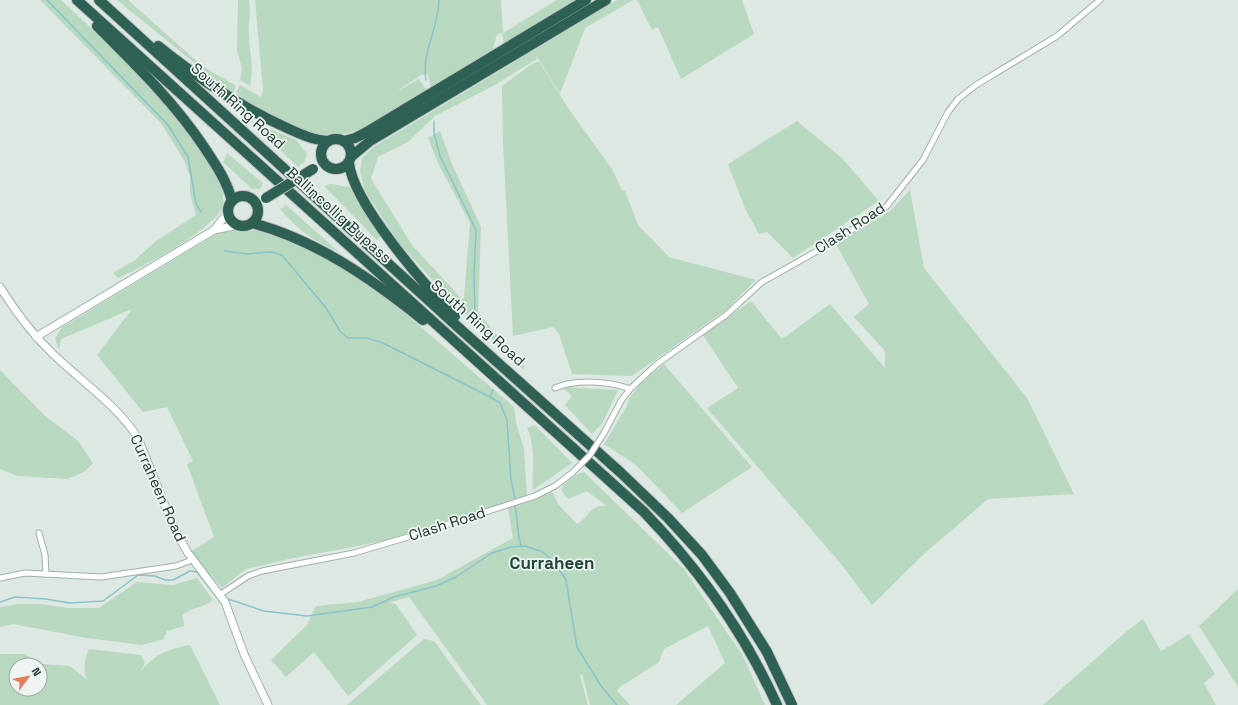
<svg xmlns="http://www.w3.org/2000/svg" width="1238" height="705" font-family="'Space Grotesk',sans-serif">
	<rect width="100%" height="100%" fill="#dee8e3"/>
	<!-- green -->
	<g fill="#b8d8c0" fill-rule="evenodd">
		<path d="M40 0H61C97 34 233 156 223 205 219 227 139 269 118 278L113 273 135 260 156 241 196 215 190 194V177L185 162 161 123Z"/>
		<polygon points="117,0 128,0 202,66 235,85 234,93 198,71 197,65"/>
		<path d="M238 0H249C251 12 248 25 249 37 250 56 254 67 250 86L240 80 242 68 237 51Z"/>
		<path d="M255 0H501L503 33 557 0H576L504 44 502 33 497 34 493 49 431 88 428 74 421 75 394 93 419 79 426 89 425 91C395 110 358 141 320 134 307 132 294 126 283 121 266 113 249 106 236 92L240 85 261 97 263 90Z"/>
		<polygon points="617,0 633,0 585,28 560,94 536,55 537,59 493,86 435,116 408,142 378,157 371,179 412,245 462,299 464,298 470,223 439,165 428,138 440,131 452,164 481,227 478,312 515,357 524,366 524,370 448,297 399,243 365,191 360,172 362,158 372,148"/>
		<polygon points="637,0 742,0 754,34 681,79 658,27 652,30"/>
		<polygon points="539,61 568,108 612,169 622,190 625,191 638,225 669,257 756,280 726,310 632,376 572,374 559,334 553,327 513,336 503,142 502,86 532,64"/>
		<polygon points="249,120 296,140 307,154 305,161 298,167"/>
		<polygon points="797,121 842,158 879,201 793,258 767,232 759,234 746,211 728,164"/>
		<polygon points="227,153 263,183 260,189 252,189 223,162"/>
		<polygon points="331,184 349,187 381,236 377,240 324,186"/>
		<polygon points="910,190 924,268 1027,398 1074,494 988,499 925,553 872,605 841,564 707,408 738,388 703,335 751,301 782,339 830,304 885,368 885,351 854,317 869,304 836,244 890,211"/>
		<path d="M286 205 339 252C312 240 299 231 280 209Z"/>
		<polygon points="229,230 242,232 257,230 304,246 373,286 514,407 516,422 524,449 527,496 384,541 289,559 246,569 222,588 190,552 214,537 187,464 193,461 167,407 143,412 97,355 132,309 61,339 59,350 55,339 61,328 220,232"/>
		<polygon points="664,364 752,467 682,513 636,465 604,444 627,406 629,399 641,383"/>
		<polygon points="0,370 44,415 78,441 93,463 84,472 68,479 18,476 0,469"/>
		<polygon points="562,387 618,390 602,424 592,434 565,405 572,396"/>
		<path d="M535 425 572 463 533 490C532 470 536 447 527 428Z"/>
		<path d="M584 472 684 569 743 656 765 705H676L725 663 708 626 664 649 659 662 620 687 617 691 630 705H590L582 674 580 675 588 705H487L409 597 388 603 396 604 417 635 348 696 314 652 286 677 271 660 307 625 316 606 358 602 437 580 513 538 508 508 530 501 550 492 553 493 558 504 577 524C590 517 589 504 607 506L587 491 568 499 562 491 563 485 576 475Z"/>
		<path d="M197 578 213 600C204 608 191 607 183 615L184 626 167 631 164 639 142 645 87 638 13 624 0 627V607L18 604H42L68 608H99L137 582 173 585Z"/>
		<polygon points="1238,589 1238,687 1199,626"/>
		<polygon points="1143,619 1161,651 1189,634 1215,674 1204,683 1216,705 1043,705 1126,632"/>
		<polygon points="424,639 434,641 481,705 347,705"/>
		<path d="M190 645 220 705H0V654H24L43 664 70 666 87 680C83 669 84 661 89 649L141 655 145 663 141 671C155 654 168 649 190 645ZM16 665H40V689H16Z"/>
	</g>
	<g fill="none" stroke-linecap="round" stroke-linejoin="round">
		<!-- stream -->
		<g stroke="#89c3ca" stroke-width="1.5">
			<polyline points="47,0 168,125 188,157 196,204 201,212"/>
			<path d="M426 80C421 53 439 27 439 0"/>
			<polyline points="434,121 434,133 440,156 476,230 474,272 475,318"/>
			<polyline points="225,251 246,254 271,252 282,255 326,308 340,331 348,338 367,338 383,343 490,397"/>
			<polyline points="493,390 490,397 500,403 507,420 511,479 515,500"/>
			<polyline points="515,504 519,538 521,546"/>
			<polyline points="225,598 264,611 307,616 372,607 394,597 436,586 456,577 492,553 511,547 525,546 543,552 555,563 566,580 577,647 601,686 617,705"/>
			<polyline points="0,602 15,597 46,599 69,603 103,601 138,575 155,576 165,580 173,580 190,571 197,572 217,597"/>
		</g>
		<defs>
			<g id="street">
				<path d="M555 388C575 379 610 381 630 389"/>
				<polyline points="604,433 621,401 630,389 657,364 726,315 762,282 835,241 886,207 923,160 948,112 958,99 976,85 1057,36 1100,0"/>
				<polyline points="39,533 45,555 46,574"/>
				<polyline points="0,578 25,573 101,577 176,566 192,560"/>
				<polyline points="221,594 248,576 262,571 354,553 408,537 535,496 555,486 572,473"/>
			</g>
			<g id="secondary">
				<polyline points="214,230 229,211"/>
				<path d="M0 287C15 311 32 334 53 354 82 382 116 404 138 438L174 528 188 553 225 602 244 654 268 705"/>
				<polyline points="36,337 214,230 238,225"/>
			</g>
			<g id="highway">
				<path d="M77 0 644 512C699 569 744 632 777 705"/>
				<polyline points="99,0 459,328 620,472 668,518 702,555 730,593 767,652 792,705"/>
				<path d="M97 26C135 64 174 102 204 147 216 165 227 181 232 201"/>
				<path d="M158 46C198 78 240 107 287 128 300 134 313 140 328 141"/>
				<circle cx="336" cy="154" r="15"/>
				<polyline points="344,141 355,138 365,133 586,0"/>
				<polyline points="352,156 370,141 606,0"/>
				<path d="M349 163C353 203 425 286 455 316"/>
				<circle cx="243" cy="211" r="15"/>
				<path d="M252 223C316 240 372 279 423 320"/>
			</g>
		</defs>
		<!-- street casing -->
		<use href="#street" stroke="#a2afaa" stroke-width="7"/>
		<!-- secondary casing -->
		<use href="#secondary" stroke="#9eb3ab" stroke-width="9"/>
		<!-- highway casing -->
		<use href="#highway" stroke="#bcc3c1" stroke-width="12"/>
		<!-- street -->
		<use href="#street" stroke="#fff" stroke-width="5"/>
		<!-- secondary -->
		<use href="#secondary" stroke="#fff" stroke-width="7"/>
		<!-- highway -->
		<use href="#highway" stroke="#2f6054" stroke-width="10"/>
		<defs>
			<polyline id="street-bridge" points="572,473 590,455 604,433"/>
			<polyline id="highway-bridge" points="266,198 313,169"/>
		</defs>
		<!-- street-bridge casing -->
		<use href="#street-bridge" stroke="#a2afaa" stroke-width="7" stroke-linecap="butt"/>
		<!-- highway-bridge casing -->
		<use href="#highway-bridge" stroke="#bcc3c1" stroke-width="12" stroke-linecap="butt"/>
		<!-- street-bridge -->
		<use href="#street-bridge" stroke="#fff" stroke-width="5"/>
		<!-- highway-bridge -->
		<use href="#highway-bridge" stroke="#2f6054" stroke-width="10"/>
	</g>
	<g text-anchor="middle" stroke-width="3.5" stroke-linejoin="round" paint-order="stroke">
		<!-- street labels -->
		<g font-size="15" fill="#213730" stroke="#eef5f1">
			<text transform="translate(238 106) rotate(42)" y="5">South Ring Road</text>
			<text transform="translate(339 215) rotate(42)" y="5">Ballincollig Bypass</text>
			<text transform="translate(850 228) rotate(-33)" y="5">Clash Road</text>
			<text transform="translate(478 323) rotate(42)" y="5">South Ring Road</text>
			<text transform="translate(158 488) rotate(66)" y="5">Curraheen Road</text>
			<text transform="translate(447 524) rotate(-18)" y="5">Clash Road</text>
		</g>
		<!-- quarter labels -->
		<g font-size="17" font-weight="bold" fill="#1f473b" stroke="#eef5f1">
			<text x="552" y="569">Curraheen</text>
		</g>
	</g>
	<!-- north arrow -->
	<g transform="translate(28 677) rotate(58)"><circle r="19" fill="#eef5f1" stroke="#9ca9a4"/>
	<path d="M0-3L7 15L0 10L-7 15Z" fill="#e77a5d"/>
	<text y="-6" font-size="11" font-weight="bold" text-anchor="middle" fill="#213730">N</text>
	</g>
</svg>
